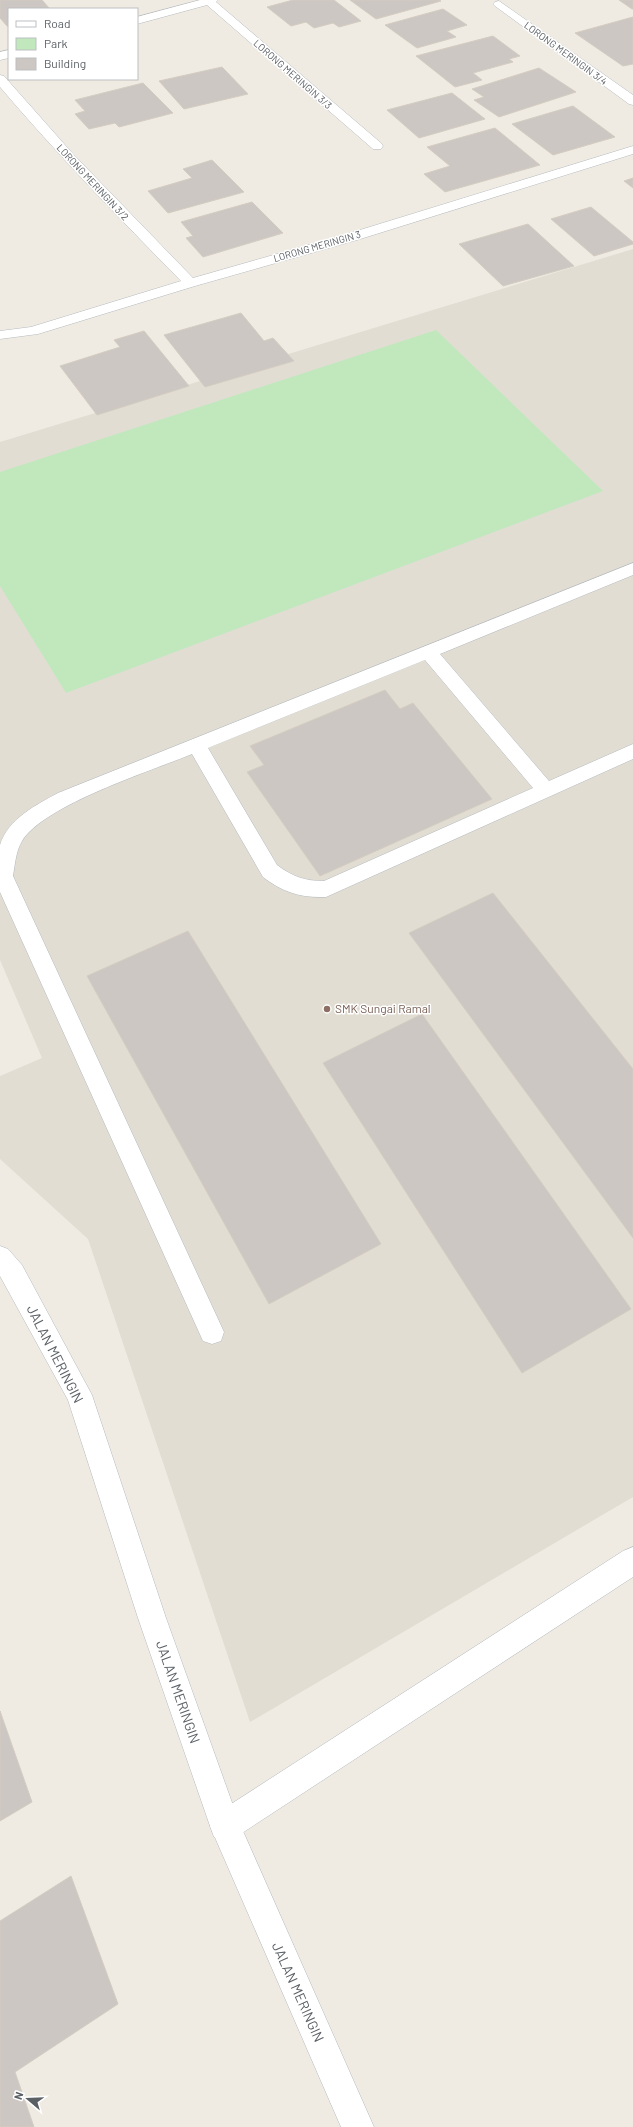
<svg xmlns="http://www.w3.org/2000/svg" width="633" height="2127" font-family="Barlow,sans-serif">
	<rect width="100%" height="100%" fill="#efebe3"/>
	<!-- education -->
	<polygon fill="#e1ddd3" points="633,249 633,1497 250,1722 88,1239 0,1159 0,1076 42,1058 0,960 0,442"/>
	<!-- green -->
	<polygon fill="#c1e8bd" points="436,330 603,491 66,693 0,586 0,472"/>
	<!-- building -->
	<g fill="#ccc7c2" stroke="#d4ccc1">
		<polygon points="0,0 42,0 50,9 9,9 9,26 7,26 0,18"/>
		<polygon points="293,0 334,0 361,21 339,27 333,23 314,28 306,22 291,26 267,7"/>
		<polygon points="350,0 439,0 441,1 376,19"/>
		<polygon points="619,0 633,0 633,9 632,9"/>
		<polygon points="443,9 467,25 447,31 456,37 417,48 385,25"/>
		<polygon points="633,17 633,64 623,66 575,33"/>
		<polygon points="493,36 520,56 509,59 513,62 473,73 482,80 455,87 416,56"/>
		<polygon points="222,67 248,94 184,109 159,81"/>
		<polygon points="539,68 576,92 499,117 474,100 484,97 472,89"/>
		<polygon points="143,83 173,113 119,127 115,123 89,129 75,114 85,111 75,100"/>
		<polygon points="452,93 485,119 419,138 387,110"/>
		<polygon points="573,106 615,137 553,155 512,124"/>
		<polygon points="495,128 540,165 445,192 424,174 450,166 427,147"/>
		<polygon points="212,160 244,192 168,213 148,191 192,178 183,169"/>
		<polygon points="633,178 633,188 624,181"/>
		<polygon points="252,202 283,233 203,257 186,238 193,236 181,222"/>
		<polygon points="591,207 633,242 633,244 594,256 551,219"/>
		<polygon points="528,224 574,266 503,286 459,244"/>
		<polygon points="241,313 264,341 273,338 294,361 205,387 164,335"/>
		<polygon points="144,331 189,386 97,415 60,366 120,347 114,340"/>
		<polygon points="385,690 400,709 413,703 492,799 320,876 247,772 264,765 250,746"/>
		<polygon points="493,893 633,1069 633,1238 409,933"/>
		<polygon points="188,931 381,1244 269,1304 87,976"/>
		<polygon points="422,1014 631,1309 522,1373 323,1063"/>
		<polygon points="0,1711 32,1802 0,1821"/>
		<polygon points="71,1876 118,2004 15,2072 34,2127 0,2127 0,1921"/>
	</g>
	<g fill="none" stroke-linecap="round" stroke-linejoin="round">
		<defs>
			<g id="lane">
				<path d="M633 563V575L440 654 549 781 633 744V759L326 897C301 898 282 892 263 877L192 754C151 771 44 805 22 841 16 851 15 864 13 876L224 1332 221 1341 212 1344 203 1341 0 892C0 879 0 857 0 845 8 819 36 805 58 793ZM425 660 533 788 324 881C305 881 293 877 277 865L208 748Z"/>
				<polygon points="633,1547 633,1577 236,1837 225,1841 214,1837 210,1826 214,1815 623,1551"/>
			</g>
			<g id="street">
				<polygon points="200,0 218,0 216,2 381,143 383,146 381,149 373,149 207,5 137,24 137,17"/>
				<polygon points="499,1 633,95 633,105 629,104 495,6 493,4 495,2"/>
				<polygon points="9,50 9,58 0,60 0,52"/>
				<path d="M0 75 4 76 73 154 193 278 347 234 633 146V154L357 240 195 286 38 334 0 339V331L31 327 181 281C119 218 57 154 0 87Z"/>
				<polygon points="0,1246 8,1249 22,1265 92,1395 166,1618 239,1822 374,2127 341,2127 210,1826 138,1618 68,1400 0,1276"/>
			</g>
		</defs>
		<!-- lane casing -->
		<use href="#lane" stroke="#b5babe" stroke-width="1"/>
		<!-- street casing -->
		<use href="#street" stroke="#b5babe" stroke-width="1"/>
		<!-- lane -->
		<use href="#lane" fill="#fff" fill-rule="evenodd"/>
		<!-- street -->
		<use href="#street" fill="#fff" fill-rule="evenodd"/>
	</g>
	<!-- markers -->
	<circle fill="#8d6e63" stroke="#fff" stroke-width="1.5" cx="327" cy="1009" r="4"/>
	<g text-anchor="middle" stroke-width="3" stroke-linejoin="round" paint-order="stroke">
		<!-- far-street labels -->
		<g font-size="10" fill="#5b6065" stroke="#fff">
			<text transform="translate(566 53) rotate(36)" y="4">LORONG MERINGIN 3/4</text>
			<text transform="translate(293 74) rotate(41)" y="4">LORONG MERINGIN 3/3</text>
			<text transform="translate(93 182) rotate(47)" y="4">LORONG MERINGIN 3/2</text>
			<text transform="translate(317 246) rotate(-16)" y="4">LORONG MERINGIN 3</text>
		</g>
		<!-- education labels -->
		<g font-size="12" fill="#785e54" stroke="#fff" text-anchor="start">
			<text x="335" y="1013">SMK Sungai Ramal</text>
		</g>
		<!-- near-street labels -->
		<g font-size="14" fill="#5b6065" stroke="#fff">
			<text transform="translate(55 1354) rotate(63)" y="5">JALAN MERINGIN</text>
			<text transform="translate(178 1692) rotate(71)" y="5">JALAN MERINGIN</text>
			<text transform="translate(298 1992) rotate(66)" y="5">JALAN MERINGIN</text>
		</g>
	</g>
	<!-- legend -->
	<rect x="8" y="8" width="130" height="72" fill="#ffffff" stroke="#bdbfc1"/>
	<rect x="16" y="21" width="20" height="6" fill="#ffffff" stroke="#bdbfc1"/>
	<text x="44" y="28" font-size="12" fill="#5b6065">Road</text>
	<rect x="16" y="38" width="20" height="12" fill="#c1e8bd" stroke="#bdbfc1"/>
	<text x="44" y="48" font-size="12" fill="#5b6065">Park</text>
	<rect x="16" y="58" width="20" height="12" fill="#ccc7c2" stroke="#bdbfc1"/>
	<text x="44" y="68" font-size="12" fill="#5b6065">Building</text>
	<!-- north arrow -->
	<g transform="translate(28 2099) rotate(289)" stroke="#ffffff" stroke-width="3" paint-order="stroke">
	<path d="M0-3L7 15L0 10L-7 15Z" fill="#5b6065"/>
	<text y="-6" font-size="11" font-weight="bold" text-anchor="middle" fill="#5b6065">N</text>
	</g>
</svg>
